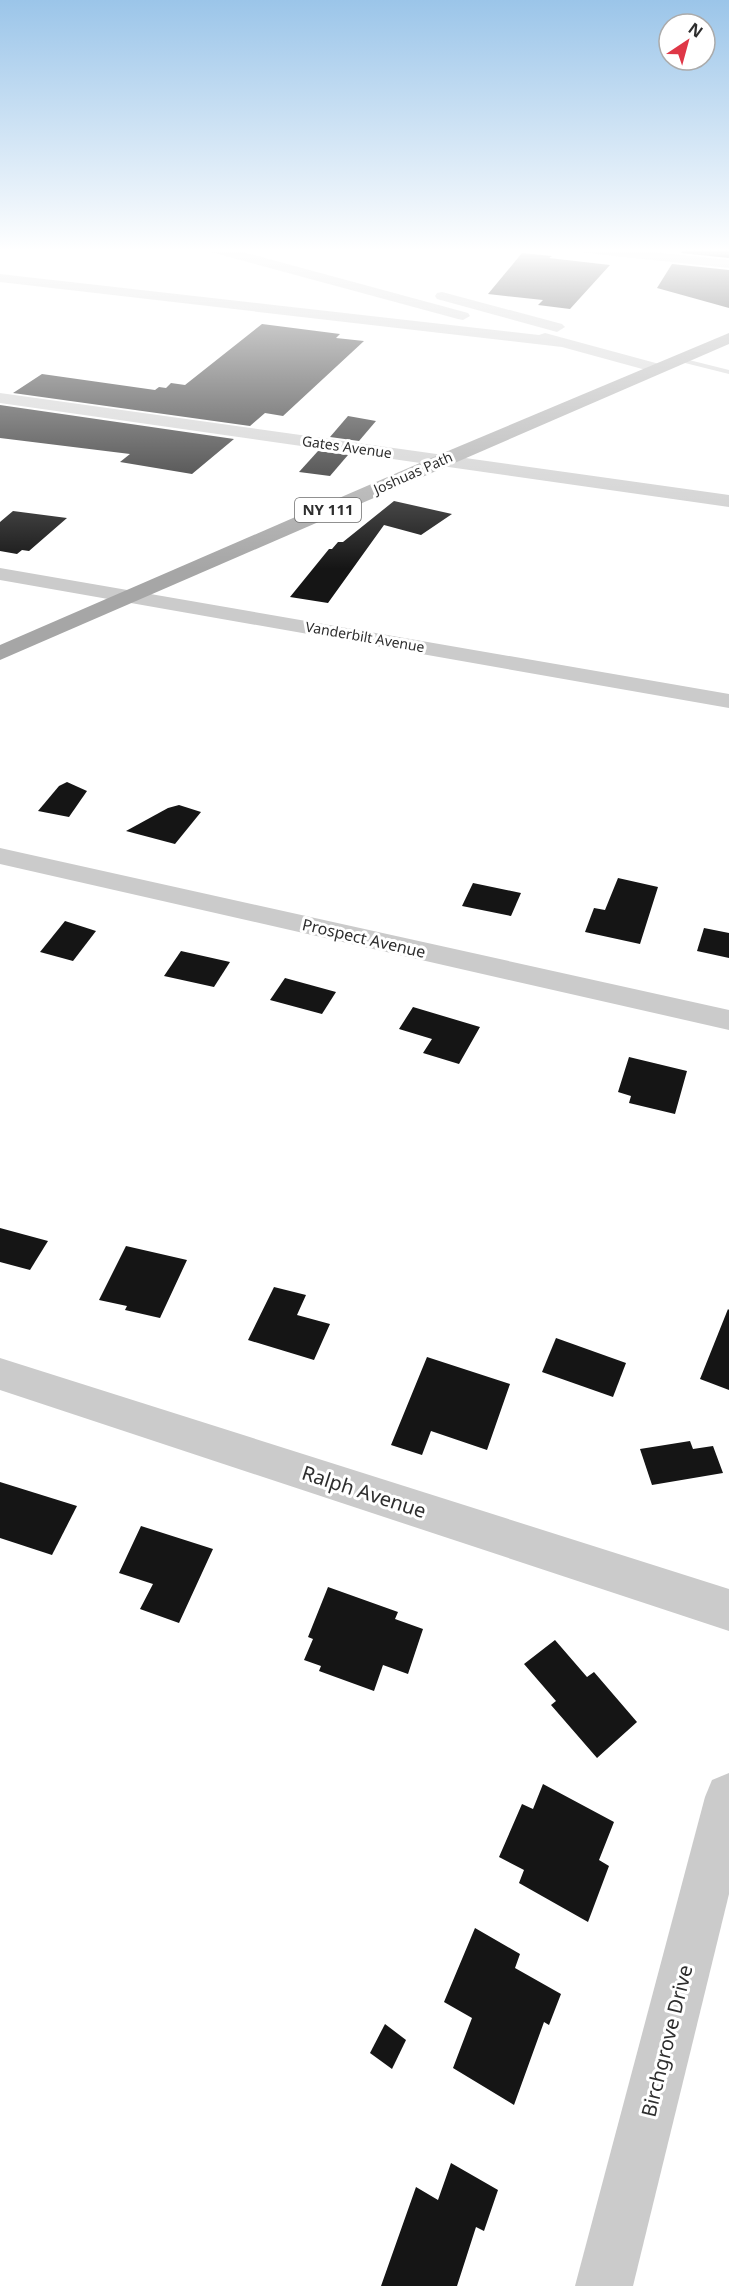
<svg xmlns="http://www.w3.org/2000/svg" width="729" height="2286" font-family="'Noto Sans',sans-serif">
	<rect width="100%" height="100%" fill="#fff"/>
	<!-- building -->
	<g fill="#151515">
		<polygon points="683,249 729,249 729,258 681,253"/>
		<polygon points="522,253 552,256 549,258 610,265 570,309 538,305 543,300 488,294"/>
		<polygon points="672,264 729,270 729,308 657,288"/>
		<polygon points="262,324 340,334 336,338 364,341 283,416 265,413 250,426 13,393 42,374 155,390 159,387 166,388 171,383 185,385"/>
		<polygon points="0,405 234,439 192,474 120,462 130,454 0,438"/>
		<polygon points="348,416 376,421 359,441 330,437"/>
		<polygon points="318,451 348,455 330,476 299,472"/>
		<polygon points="394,501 452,514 421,535 384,525 328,603 290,597 329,549 332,549 338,542 343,542"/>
		<polygon points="13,511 67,518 29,551 22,550 17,554 0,551 0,522"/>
		<polygon points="67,782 87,791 69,817 38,811 59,786"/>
		<polygon points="179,805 201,812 175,844 126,831 168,808"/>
		<polygon points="618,878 658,887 640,944 585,932 594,908 605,910"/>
		<polygon points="473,883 521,893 511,916 462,906"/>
		<polygon points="65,921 96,931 73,961 40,952"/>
		<polygon points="704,928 729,933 729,958 697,951"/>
		<polygon points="181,951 230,962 214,987 164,976"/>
		<polygon points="285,978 336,992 322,1014 270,1000"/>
		<polygon points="413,1007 480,1027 459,1064 423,1053 432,1039 399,1029"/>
		<polygon points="629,1057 687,1071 675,1114 629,1103 631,1096 618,1092"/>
		<polygon points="0,1228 48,1241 30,1270 0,1262"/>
		<polygon points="126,1246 187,1260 160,1318 125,1310 127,1306 99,1300"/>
		<polygon points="274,1287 306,1295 297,1315 330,1324 314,1360 248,1340"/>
		<polygon points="728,1309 729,1310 729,1390 700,1379"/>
		<polygon points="556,1338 626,1363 613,1397 542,1372"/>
		<polygon points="427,1357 510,1384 487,1450 431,1431 422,1455 391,1445"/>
		<polygon points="690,1441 693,1449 713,1446 723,1473 652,1485 640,1449"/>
		<polygon points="0,1482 77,1506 52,1555 0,1538"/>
		<polygon points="141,1526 213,1549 179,1623 140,1609 153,1584 119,1573"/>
		<polygon points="328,1587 398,1612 395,1619 423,1629 408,1674 383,1665 374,1691 319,1671 321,1666 304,1660 313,1639 308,1637"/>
		<polygon points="555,1640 587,1677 594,1672 637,1722 597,1758 551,1705 556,1701 524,1664"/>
		<polygon points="543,1784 614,1822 599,1860 609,1866 588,1922 519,1883 524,1870 499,1857 522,1804 533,1809"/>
		<polygon points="475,1928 520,1954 515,1968 561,1994 549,2025 544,2022 514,2105 453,2068 472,2018 444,2002"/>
		<polygon points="385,2024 406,2040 392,2069 370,2053"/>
		<polygon points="451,2163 498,2190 484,2231 476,2227 457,2286 381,2286 416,2187 438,2200"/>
	</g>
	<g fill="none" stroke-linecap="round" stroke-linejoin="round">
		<!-- service -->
		<polygon fill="#cbcbcb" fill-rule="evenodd" points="677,357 729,370 729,374 677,361"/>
		<!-- minor -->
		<g fill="#cbcbcb" fill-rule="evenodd">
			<polygon points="209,249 232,249 468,313 470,316 463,320 458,319 211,252"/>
			<polygon points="579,249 626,249 729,260 729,268 586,253"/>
			<polygon points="0,274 539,335 545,333 663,365 665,368 657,373 562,347 0,282"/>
			<polygon points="442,292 562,324 565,327 557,332 437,299 435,296 437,293"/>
			<polygon points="0,393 729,495 729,507 0,403"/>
			<polygon points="0,568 729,694 729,708 0,580"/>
			<polygon points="0,848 729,1010 729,1030 0,864"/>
			<polygon points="0,1358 729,1589 729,1631 0,1390"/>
			<polygon points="729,1773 729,1894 633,2286 575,2286 705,1797 712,1780"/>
		</g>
		<!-- primary -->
		<polygon fill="#a6a6a6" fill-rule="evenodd" points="729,333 729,344 0,660 0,645 436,456"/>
	</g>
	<!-- sky -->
	<linearGradient id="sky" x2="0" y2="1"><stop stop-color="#9bc5e9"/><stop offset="0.44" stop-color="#fff"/><stop offset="1" stop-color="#fff" stop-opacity="0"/></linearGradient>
	<rect width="729" height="569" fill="url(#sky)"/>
	<g text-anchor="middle" stroke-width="6" stroke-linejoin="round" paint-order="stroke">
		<!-- far-street labels -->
		<g font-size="14" fill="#2e2e2e" stroke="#fff">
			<text transform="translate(347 447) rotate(8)" y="5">Gates Avenue</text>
			<text transform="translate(413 473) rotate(-24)" y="5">Joshuas Path</text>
			<text transform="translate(365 637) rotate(10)" y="5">Vanderbilt Avenue</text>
		</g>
		<!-- shield labels -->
		<rect fill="#fff" stroke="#6d6d6d" stroke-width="1.5" x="295" y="498" width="66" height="24" rx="4.5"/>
		<g font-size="15" font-weight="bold" fill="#2e2e2e">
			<text x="328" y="515">NY 111</text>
		</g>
		<!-- street labels -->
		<g font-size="16" fill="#2e2e2e" stroke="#fff">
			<text transform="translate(364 938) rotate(13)" y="6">Prospect Avenue</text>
		</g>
		<!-- near-street labels -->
		<g font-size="20" fill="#2e2e2e" stroke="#fff">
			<text transform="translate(364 1492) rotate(18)" y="7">Ralph Avenue</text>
			<text transform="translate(667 2041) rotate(-76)" y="7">Birchgrove Drive</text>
		</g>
	</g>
	<!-- north arrow -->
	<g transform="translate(687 42) rotate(36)"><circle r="28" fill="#ffffff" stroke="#ababab" stroke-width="1.5"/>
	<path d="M0-4.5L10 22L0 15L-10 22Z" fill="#df3747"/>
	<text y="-9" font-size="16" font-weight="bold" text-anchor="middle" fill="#2e2e2e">N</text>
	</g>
</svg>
